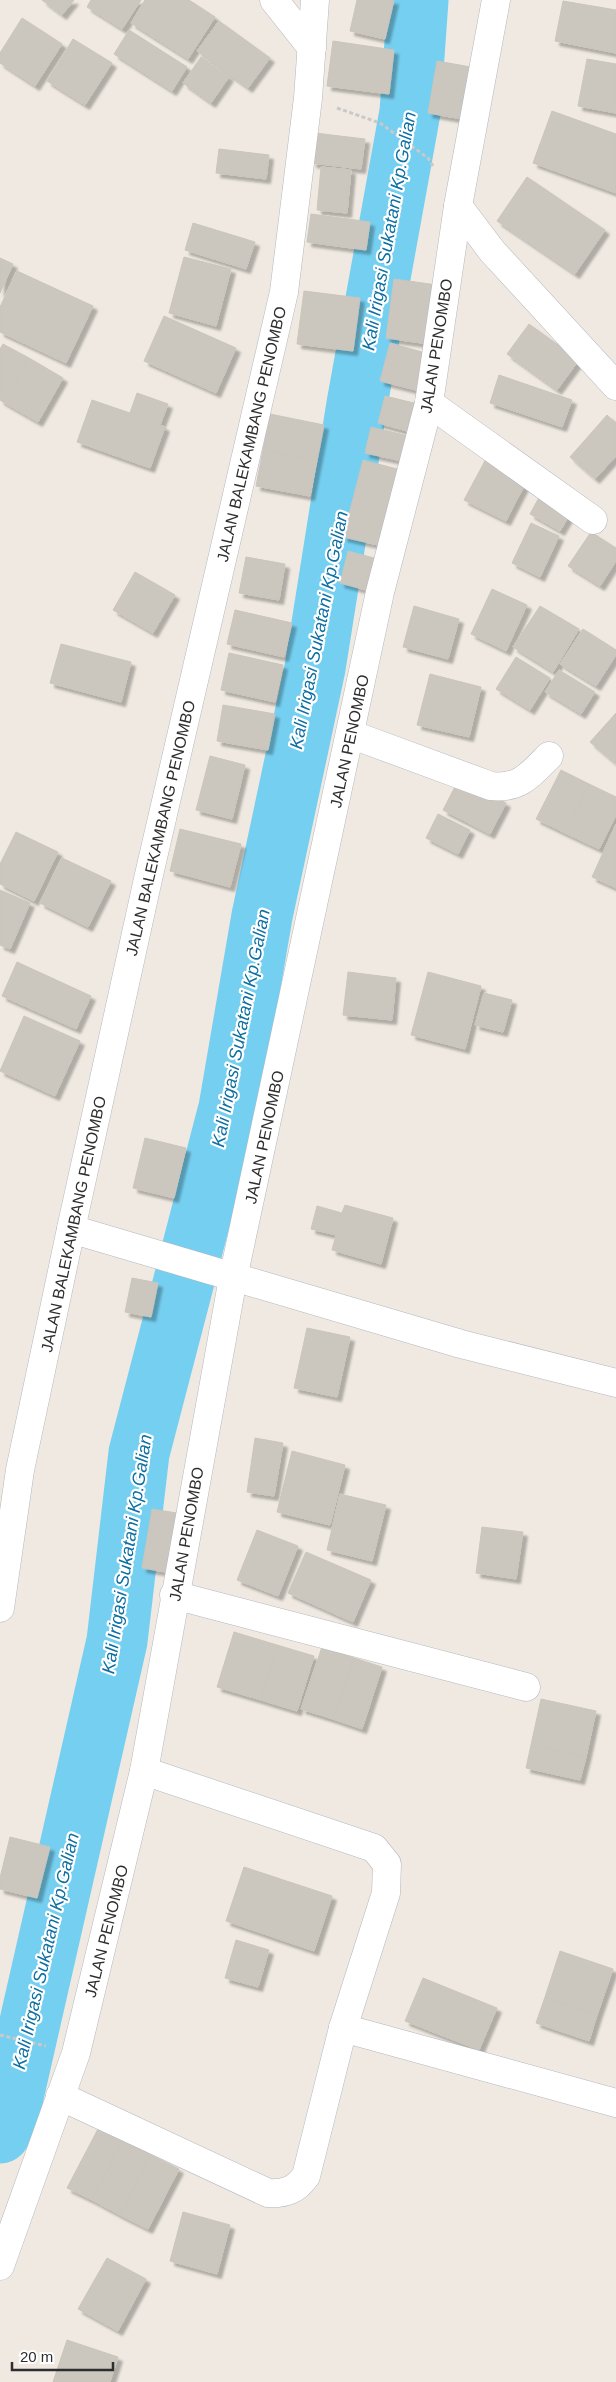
<svg xmlns="http://www.w3.org/2000/svg" width="616" height="2382" font-family="Helvetica,sans-serif">
	<defs>
		<filter id="shadow"><feDropShadow dx="4.5" dy="4.5" stdDeviation="1" flood-color="#0004"/></filter>
	</defs>
	<rect width="100%" height="100%" fill="#efe9e1"/>
	<g fill="none" stroke-linecap="round" stroke-linejoin="round">
		<!-- river -->
		<polyline stroke="#75cff0" stroke-width="61" points="0,2133 12,2101 117,1641 139,1453 229,1108 262,916 315,668 357,404 410,112 418,0"/>
	</g>
	<!-- building -->
	<g fill="#cbc7bf" stroke="#cbc5ba" filter="url(#shadow)">
		<polygon points="42,0 74,0 62,15"/>
		<polygon points="91,0 141,0 122,29 87,7"/>
		<polygon points="145,0 189,0 215,17 188,59 131,23"/>
		<polygon points="357,0 394,0 385,39 350,31"/>
		<polygon points="563,1 616,10 616,53 555,41"/>
		<polygon points="22,18 62,44 35,86 0,63 0,53"/>
		<polygon points="219,21 270,58 248,88 197,51"/>
		<polygon points="129,30 187,67 172,91 114,54"/>
		<polygon points="73,39 112,63 85,105 47,81"/>
		<polygon points="333,41 394,50 389,94 327,86"/>
		<polygon points="201,57 229,77 211,103 183,83"/>
		<polygon points="587,59 616,64 616,113 578,106"/>
		<polygon points="437,61 471,67 462,119 428,113"/>
		<polygon points="552,111 616,134 616,193 533,163"/>
		<polygon points="315,133 365,139 361,169 312,163"/>
		<polygon points="219,149 269,155 266,179 216,173"/>
		<polygon points="321,167 351,170 347,213 317,210"/>
		<polygon points="527,177 605,230 575,274 497,221"/>
		<polygon points="311,214 370,222 366,250 307,242"/>
		<polygon points="193,223 255,242 246,269 185,250"/>
		<polygon points="184,257 231,269 216,326 169,313"/>
		<polygon points="0,258 13,264 0,293"/>
		<polygon points="17,271 93,306 66,363 0,332 0,307"/>
		<polygon points="394,279 437,285 429,344 386,338"/>
		<polygon points="304,291 360,298 353,351 297,344"/>
		<polygon points="164,316 236,348 216,393 144,361"/>
		<polygon points="529,324 579,360 557,390 507,354"/>
		<polygon points="390,343 429,354 420,391 380,381"/>
		<polygon points="3,344 29,358 3,402 0,400 0,349"/>
		<polygon points="29,358 63,378 38,422 3,402"/>
		<polygon points="499,375 572,400 562,427 490,403"/>
		<polygon points="137,393 168,404 160,425 165,427 150,468 77,442 92,400 130,413"/>
		<polygon points="385,396 414,403 407,431 378,423"/>
		<polygon points="270,414 324,425 317,461 263,450"/>
		<polygon points="607,415 616,423 616,456 595,479 570,457"/>
		<polygon points="371,427 408,436 402,461 365,453"/>
		<polygon points="263,450 317,461 310,496 256,486"/>
		<polygon points="487,457 528,478 506,521 464,500"/>
		<polygon points="363,460 397,469 378,545 343,537"/>
		<polygon points="542,492 573,509 560,531 530,514"/>
		<polygon points="531,523 559,536 540,577 512,563"/>
		<polygon points="591,532 616,548 616,561 600,586 568,566"/>
		<polygon points="348,551 374,558 366,590 340,583"/>
		<polygon points="246,557 285,564 279,600 239,593"/>
		<polygon points="135,572 175,595 153,633 113,610"/>
		<polygon points="492,589 527,605 506,651 471,634"/>
		<polygon points="414,606 459,619 448,659 403,647"/>
		<polygon points="540,606 579,629 553,672 513,647"/>
		<polygon points="235,610 292,623 284,657 227,644"/>
		<polygon points="583,629 616,650 616,655 596,686 560,664"/>
		<polygon points="61,644 131,662 121,702 50,683"/>
		<polygon points="229,653 283,665 275,702 221,690"/>
		<polygon points="516,657 550,678 530,710 496,689"/>
		<polygon points="559,670 595,692 581,714 545,692"/>
		<polygon points="430,674 481,687 469,737 417,725"/>
		<polygon points="223,705 275,714 268,750 217,741"/>
		<polygon points="616,713 616,764 590,742"/>
		<polygon points="210,756 245,765 232,819 196,810"/>
		<polygon points="561,770 589,784 565,833 536,819"/>
		<polygon points="459,779 506,803 490,834 443,810"/>
		<polygon points="589,784 616,797 616,815 599,849 565,833"/>
		<polygon points="438,814 470,830 458,854 426,838"/>
		<polygon points="616,824 616,888 592,877"/>
		<polygon points="180,829 241,844 230,887 170,871"/>
		<polygon points="16,832 58,852 34,901 0,884 0,864"/>
		<polygon points="62,858 111,881 88,927 40,903"/>
		<polygon points="0,890 30,903 10,949 0,945"/>
		<polygon points="17,962 91,996 76,1029 2,996"/>
		<polygon points="348,972 396,978 392,1020 343,1015"/>
		<polygon points="428,972 481,986 465,1049 411,1035"/>
		<polygon points="484,993 512,1000 503,1032 475,1025"/>
		<polygon points="24,1016 80,1041 55,1096 0,1071"/>
		<polygon points="145,1138 186,1148 174,1198 133,1188"/>
		<polygon points="345,1205 393,1218 381,1264 332,1250 336,1235 311,1229 317,1206 342,1213"/>
		<polygon points="132,1278 158,1283 151,1317 125,1312"/>
		<polygon points="307,1328 350,1337 337,1397 294,1388"/>
		<polygon points="255,1438 283,1443 274,1496 247,1492"/>
		<polygon points="292,1451 345,1465 330,1525 277,1512"/>
		<polygon points="340,1494 386,1505 372,1561 327,1550"/>
		<polygon points="152,1509 183,1514 172,1573 142,1568"/>
		<polygon points="482,1527 523,1532 516,1579 476,1573"/>
		<polygon points="257,1530 298,1546 278,1596 237,1580"/>
		<polygon points="306,1552 371,1580 353,1622 288,1593"/>
		<polygon points="234,1632 277,1645 261,1700 217,1687"/>
		<polygon points="277,1645 314,1656 297,1711 261,1700"/>
		<polygon points="322,1647 354,1658 333,1719 301,1709"/>
		<polygon points="354,1658 382,1667 362,1729 333,1719"/>
		<polygon points="541,1699 596,1711 586,1757 531,1745"/>
		<polygon points="531,1745 586,1757 580,1780 526,1768"/>
		<polygon points="10,1837 50,1847 37,1898 0,1889 0,1878"/>
		<polygon points="244,1867 332,1896 314,1951 226,1921"/>
		<polygon points="236,1940 269,1950 258,1987 225,1978"/>
		<polygon points="560,1951 613,1969 597,2015 545,1997"/>
		<polygon points="423,1978 497,2008 479,2050 405,2021"/>
		<polygon points="545,1997 597,2015 589,2041 536,2023"/>
		<polygon points="99,2127 123,2140 92,2200 67,2188"/>
		<polygon points="123,2140 151,2155 120,2215 92,2200"/>
		<polygon points="151,2155 179,2169 148,2229 120,2215"/>
		<polygon points="183,2212 230,2225 217,2274 170,2261"/>
		<polygon points="107,2258 146,2279 118,2331 78,2309"/>
		<polygon points="67,2340 118,2357 110,2382 53,2382"/>
	</g>
	<g fill="none" stroke-linecap="round" stroke-linejoin="round">
		<defs>
			<g id="minor">
				<polyline points="458,206 492,251 616,386"/>
				<polyline points="429,403 593,520"/>
				<path d="M350 734 491 786C520 789 530 775 549 756"/>
				<polyline points="71,1229 461,1344 616,1383"/>
				<polyline points="174,1595 526,1687"/>
				<polyline points="343,2028 616,2103"/>
				<path d="M60 2096 268 2193C285 2194 296 2190 306 2176L343 2028 386 1893 387 1864 374 1848 144 1771"/>
				<polyline points="0,2266 76,2053 144,1771 233,1278 380,592 429,403 458,206 496,0"/>
			</g>
			<g id="tertiary">
				<polyline points="274,0 312,48"/>
				<polyline points="0,1608 20,1470 71,1229 148,879 284,292 308,98 315,0"/>
			</g>
		</defs>
		<!-- minor casing -->
		<use href="#minor" stroke="#b4b7c1" stroke-width="29"/>
		<!-- tertiary casing -->
		<use href="#tertiary" stroke="#b4b7c1" stroke-width="29"/>
		<!-- path -->
		<g stroke="#c9c9c9" stroke-width="3" stroke-dasharray="4 2.5" stroke-linecap="butt">
			<polyline points="337,108 380,123 428,158 433,166"/>
			<polyline points="0,2035 46,2046"/>
		</g>
		<!-- minor -->
		<use href="#minor" stroke="#fff" stroke-width="28"/>
		<!-- tertiary -->
		<use href="#tertiary" stroke="#fff" stroke-width="28"/>
	</g>
	<g text-anchor="middle" stroke-width="4.5" stroke-linejoin="round" paint-order="stroke">
		<!-- street labels -->
		<g font-size="16" fill="#2e2e2e" stroke="#fff">
			<text transform="translate(436 346) rotate(-81)" y="6">JALAN PENOMBO</text>
			<text transform="translate(251 434) rotate(-77)" y="6">JALAN BALEKAMBANG PENOMBO</text>
			<text transform="translate(349 741) rotate(-78)" y="6">JALAN PENOMBO</text>
			<text transform="translate(160 828) rotate(-77)" y="6">JALAN BALEKAMBANG PENOMBO</text>
			<text transform="translate(264 1137) rotate(-78)" y="6">JALAN PENOMBO</text>
			<text transform="translate(73 1224) rotate(-78)" y="6">JALAN BALEKAMBANG PENOMBO</text>
			<text transform="translate(186 1534) rotate(-80)" y="6">JALAN PENOMBO</text>
			<text transform="translate(106 1931) rotate(-76)" y="6">JALAN PENOMBO</text>
		</g>
		<!-- water labels -->
		<g font-size="18" font-style="italic" fill="#0d6fa3" stroke="#fff">
			<text transform="translate(389 231) rotate(-80)" y="6">Kali Irigasi Sukatani Kp.Galian</text>
			<text transform="translate(319 630) rotate(-79)" y="6">Kali Irigasi Sukatani Kp.Galian</text>
			<text transform="translate(241 1028) rotate(-79)" y="6">Kali Irigasi Sukatani Kp.Galian</text>
			<text transform="translate(127 1554) rotate(-81)" y="6">Kali Irigasi Sukatani Kp.Galian</text>
			<text transform="translate(46 1951) rotate(-77)" y="6">Kali Irigasi Sukatani Kp.Galian</text>
		</g>
	</g>
	<!-- scale -->
	<path d="M12 2362v8h101v-8" fill="none" stroke="#2e2e2e" stroke-width="2.5"/>
	<text x="20" y="2362" font-size="15" fill="#2e2e2e" stroke="#ffffff" stroke-width="4" paint-order="stroke">20 m</text>
</svg>
